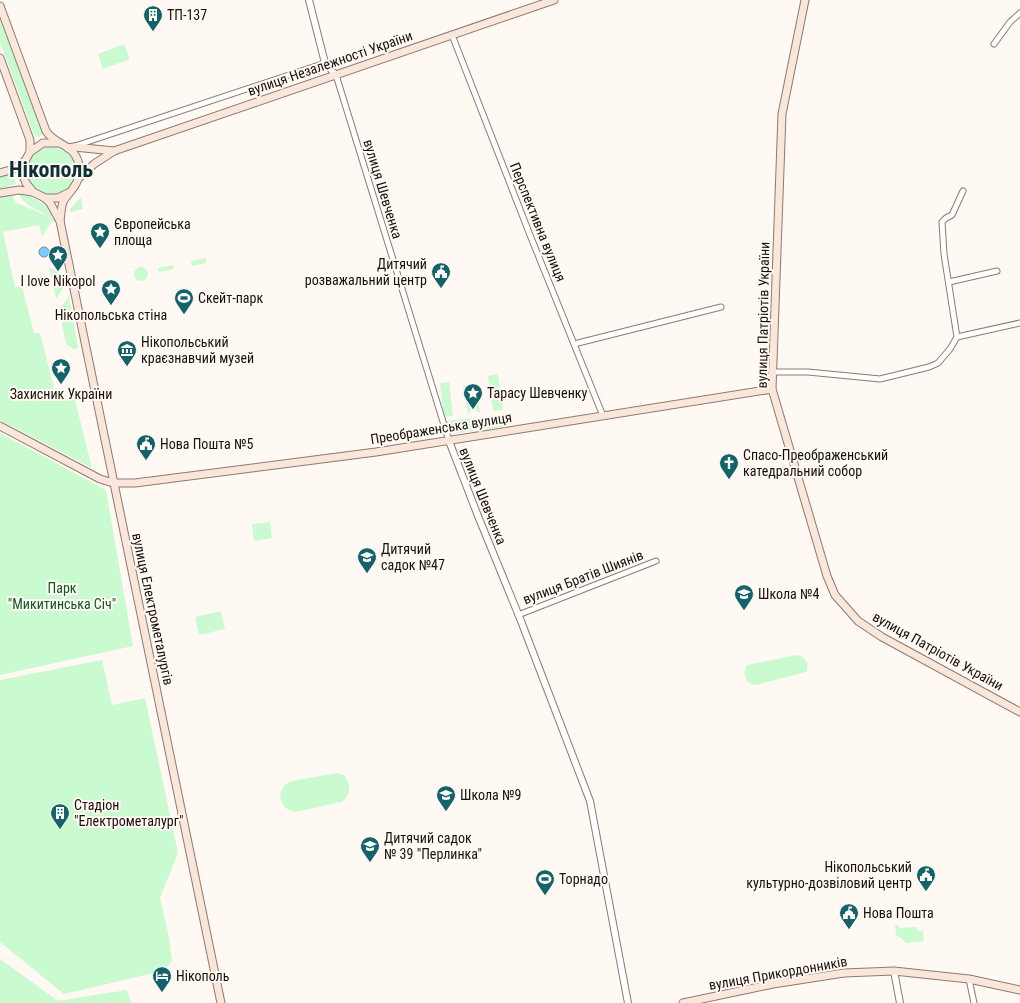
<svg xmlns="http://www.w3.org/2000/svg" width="1020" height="1003" font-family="'Roboto Condensed',sans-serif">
	<rect width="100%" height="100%" fill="#fff8f3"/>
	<!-- green -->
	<g fill="#cafad0">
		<path d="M0 14 43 131C43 137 38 138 34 135L0 42Z"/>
		<polygon points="124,44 130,59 103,69 98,54"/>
		<circle cx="52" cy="171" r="24"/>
		<polygon points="12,171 16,184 0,189 0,175"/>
		<path d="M18 192C30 195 48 204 53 216L50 217 60 221 51 222 42 237 39 225 3 232 15 287H22L34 333H40L57 400 74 396 92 468 0 420V197L12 193 15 202 47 216C38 209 22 205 18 192Z"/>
		<polygon points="81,197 83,209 70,212 70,209"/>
		<polygon points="206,258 206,263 192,266 191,261"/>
		<polygon points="173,265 174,269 159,272 158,268"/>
		<polygon points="49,267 63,276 51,278"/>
		<circle cx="141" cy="274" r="7"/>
		<polygon points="65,285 56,299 54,288"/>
		<polygon points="69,296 78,347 75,350 66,344 59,310"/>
		<polygon points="498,374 503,410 493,411 488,376"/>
		<polygon points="449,382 453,416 444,417 440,383"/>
		<polygon points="476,385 477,395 465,396 463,386"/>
		<polygon points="478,399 480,413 476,411 475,407 470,408 471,411 468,414 466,401"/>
		<polygon points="503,415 504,423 503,427 478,430 476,418"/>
		<polygon points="472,418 474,431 449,434 446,421"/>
		<polygon points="0,433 106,490 133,646 0,675"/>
		<polygon points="270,522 272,538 254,541 252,524"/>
		<polygon points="221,611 225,629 199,635 195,617"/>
		<path d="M797 655C805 656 810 665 806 672L755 685C745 683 742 673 747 665Z"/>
		<polygon points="102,660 112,705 145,698 178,853 160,898 169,937 172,961 163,971 64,994 0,942 0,680"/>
		<path d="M337 773 345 776 349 784V793L346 798 341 802 296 812C278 810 274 788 292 781Z"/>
		<polygon points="895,925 899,925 899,928 917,927 917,931 923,931 924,941 906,943 901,938 896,935"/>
		<polygon points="0,959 58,1001 126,990 132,1003 0,1003"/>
	</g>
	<!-- water -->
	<circle fill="#7bcafc" stroke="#5d92b4" cx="44" cy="252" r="5"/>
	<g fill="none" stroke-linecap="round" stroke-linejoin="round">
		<defs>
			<g id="minor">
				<polyline points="452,35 530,235 603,416"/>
				<polyline points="994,44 1010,22 1020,13"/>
				<polyline points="336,75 449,441"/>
				<polyline points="75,146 325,63"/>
				<polyline points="949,282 997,271"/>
				<polyline points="957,337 1020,323"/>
				<polyline points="574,344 721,307"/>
				<polyline points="773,372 808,372 880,379 929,367 938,363 950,349 957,337 944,254 942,222 946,218 952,215 963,191"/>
				<polyline points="518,615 656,561"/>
				<polyline points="969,979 974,1003"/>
			</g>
			<g id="tertiary">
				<polyline points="309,0 325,63 336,75"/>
				<polyline points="449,441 478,516 521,621 590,801 628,1003"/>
				<polyline points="894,971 900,1003"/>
			</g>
			<g id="secondary">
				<polyline points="805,0 782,114 772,389 827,576 835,595 858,621 882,637 1020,712"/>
				<path d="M0 6 46 131C53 142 64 143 73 152 81 162 82 176 74 187 71 192 66 196 63 202 61 208 61 214 60 221"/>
				<polyline points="0,58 30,140 30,152 25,161 23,167 24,178 26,183 33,192 45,198 50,203 60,221 221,1003"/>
				<polyline points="68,148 74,147 114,151"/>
				<polyline points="30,152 43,143 59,143"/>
				<polyline points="0,173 14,169 25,161"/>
				<polyline points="79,178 94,164 114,151 554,0"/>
				<polyline points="0,193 19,190 33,192"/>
				<polyline points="45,198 58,198 68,193"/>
				<polyline points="0,426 100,479 113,483 135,483 376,452 772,389"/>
				<polyline points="683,1003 773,984 844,973 894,971 969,979 1020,990"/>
			</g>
		</defs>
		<!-- minor casing -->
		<use href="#minor" stroke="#8b7b70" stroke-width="7"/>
		<!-- tertiary casing -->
		<use href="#tertiary" stroke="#8b7b70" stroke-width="8"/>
		<!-- secondary casing -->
		<use href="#secondary" stroke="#8b7b70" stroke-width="9"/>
		<!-- minor -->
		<use href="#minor" stroke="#fff" stroke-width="5"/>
		<!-- tertiary -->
		<use href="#tertiary" stroke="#fff" stroke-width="6"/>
		<!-- secondary -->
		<use href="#secondary" stroke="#fbe6db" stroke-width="7"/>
	</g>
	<!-- icons -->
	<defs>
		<symbol id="building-pin" viewBox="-11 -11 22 30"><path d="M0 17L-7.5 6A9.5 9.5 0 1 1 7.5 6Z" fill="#14636a" stroke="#fff8f3"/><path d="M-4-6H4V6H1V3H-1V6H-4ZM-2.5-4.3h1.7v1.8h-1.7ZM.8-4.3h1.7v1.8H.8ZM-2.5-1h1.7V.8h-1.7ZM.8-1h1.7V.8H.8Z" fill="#fff"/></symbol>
		<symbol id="sight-pin" viewBox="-11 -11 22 30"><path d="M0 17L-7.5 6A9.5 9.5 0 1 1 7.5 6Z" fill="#14636a" stroke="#fff8f3"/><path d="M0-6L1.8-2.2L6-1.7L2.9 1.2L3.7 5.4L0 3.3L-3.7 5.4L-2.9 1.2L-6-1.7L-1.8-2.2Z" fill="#fff"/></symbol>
		<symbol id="civic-pin" viewBox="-11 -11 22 30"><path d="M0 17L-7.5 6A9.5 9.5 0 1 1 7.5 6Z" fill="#14636a" stroke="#fff8f3"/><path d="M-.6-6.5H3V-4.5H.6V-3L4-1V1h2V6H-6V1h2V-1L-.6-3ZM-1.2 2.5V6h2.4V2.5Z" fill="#fff"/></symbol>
		<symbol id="stadium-pin" viewBox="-11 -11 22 30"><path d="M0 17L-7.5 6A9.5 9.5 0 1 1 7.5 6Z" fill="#14636a" stroke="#fff8f3"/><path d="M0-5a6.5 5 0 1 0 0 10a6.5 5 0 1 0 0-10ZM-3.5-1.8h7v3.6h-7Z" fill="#fff"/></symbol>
		<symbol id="museum-pin" viewBox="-11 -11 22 30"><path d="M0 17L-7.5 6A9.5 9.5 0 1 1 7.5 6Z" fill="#14636a" stroke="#fff8f3"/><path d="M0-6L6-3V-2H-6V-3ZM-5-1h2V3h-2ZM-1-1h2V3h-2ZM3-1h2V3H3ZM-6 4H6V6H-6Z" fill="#fff"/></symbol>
		<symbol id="church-pin" viewBox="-11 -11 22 30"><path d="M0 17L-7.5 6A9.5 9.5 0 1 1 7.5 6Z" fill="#14636a" stroke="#fff8f3"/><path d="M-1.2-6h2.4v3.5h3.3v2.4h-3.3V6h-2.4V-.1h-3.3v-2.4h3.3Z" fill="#fff"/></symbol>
		<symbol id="school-pin" viewBox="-11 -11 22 30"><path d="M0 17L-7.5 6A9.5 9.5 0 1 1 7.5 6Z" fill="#14636a" stroke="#fff8f3"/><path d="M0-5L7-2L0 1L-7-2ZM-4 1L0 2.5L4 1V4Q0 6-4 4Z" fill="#fff"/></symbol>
		<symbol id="hotel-pin" viewBox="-11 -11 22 30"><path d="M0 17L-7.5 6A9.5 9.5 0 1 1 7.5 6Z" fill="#14636a" stroke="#fff8f3"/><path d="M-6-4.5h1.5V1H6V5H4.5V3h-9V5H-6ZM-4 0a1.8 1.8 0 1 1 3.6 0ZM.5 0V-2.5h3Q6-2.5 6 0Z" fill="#fff"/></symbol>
	</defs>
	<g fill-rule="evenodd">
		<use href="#building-pin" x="142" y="4" width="22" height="30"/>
		<use href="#sight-pin" x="89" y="221" width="22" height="30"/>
		<use href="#sight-pin" x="47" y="244" width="22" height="30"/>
		<use href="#civic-pin" x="430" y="261" width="22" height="30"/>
		<use href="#sight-pin" x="100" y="278" width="22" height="30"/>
		<use href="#stadium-pin" x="173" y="287" width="22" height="30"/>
		<use href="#museum-pin" x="116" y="339" width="22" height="30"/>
		<use href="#sight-pin" x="50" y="357" width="22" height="30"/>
		<use href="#sight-pin" x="462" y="382" width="22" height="30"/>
		<use href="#civic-pin" x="135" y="433" width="22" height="30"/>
		<use href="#church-pin" x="718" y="452" width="22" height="30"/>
		<use href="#school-pin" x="356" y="546" width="22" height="30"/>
		<use href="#school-pin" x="733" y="583" width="22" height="30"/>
		<use href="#school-pin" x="435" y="784" width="22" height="30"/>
		<use href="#building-pin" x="49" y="802" width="22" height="30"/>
		<use href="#school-pin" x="359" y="835" width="22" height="30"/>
		<use href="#civic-pin" x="915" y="864" width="22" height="30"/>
		<use href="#stadium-pin" x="534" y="868" width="22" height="30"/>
		<use href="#civic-pin" x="838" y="902" width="22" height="30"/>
		<use href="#hotel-pin" x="151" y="965" width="22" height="30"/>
	</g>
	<g text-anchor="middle" stroke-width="4" stroke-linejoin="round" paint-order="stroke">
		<!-- poi labels -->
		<g font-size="14" fill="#17110d" stroke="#fff8f3" text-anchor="start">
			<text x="167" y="20">ТП-137</text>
			<text x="114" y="229">Європейська<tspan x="114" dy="16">площа</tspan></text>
			<text x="427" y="269" text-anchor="end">Дитячий<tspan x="427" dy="16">розважальний центр</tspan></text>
			<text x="58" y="286" text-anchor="middle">I love Nikopol</text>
			<text x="198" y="303">Скейт-парк</text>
			<text x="111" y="320" text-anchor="middle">Нікопольська стіна</text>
			<text x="141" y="347">Нiкопольський<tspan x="141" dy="16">краєзнавчий музей</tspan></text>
			<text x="487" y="398">Тарасу Шевченку</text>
			<text x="61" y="399" text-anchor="middle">Захисник України</text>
			<text x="160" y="449">Нова Пошта №5</text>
			<text x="743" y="460">Спасо-Преображенський<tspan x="743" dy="16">катедральний собор</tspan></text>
			<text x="381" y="554">Дитячий<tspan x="381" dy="16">садок №47</tspan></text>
			<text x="758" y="599">Школа №4</text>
			<text x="460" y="800">Школа №9</text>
			<text x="74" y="810">Стадіон<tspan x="74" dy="16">"Електрометалург"</tspan></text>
			<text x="384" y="843">Дитячий садок<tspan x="384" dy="16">№ 39 "Перлинка"</tspan></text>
			<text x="912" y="872" text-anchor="end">Нікопольський<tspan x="912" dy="16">культурно-дозвіловий центр</tspan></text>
			<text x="559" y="884">Торнадо</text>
			<text x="863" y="918">Нова Пошта</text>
			<text x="176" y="981">Нікополь</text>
		</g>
		<!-- street labels -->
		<g font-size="14" fill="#17110d" stroke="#fff8f3">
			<text transform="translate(330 63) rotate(-19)" y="5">вулиця Незалежності України</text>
			<text transform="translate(383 189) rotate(73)" y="5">вулиця Шевченка</text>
			<text transform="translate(538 222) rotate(68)" y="5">Перспективна вулиця</text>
			<text transform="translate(763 315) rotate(-89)" y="5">вулиця Патріотів України</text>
			<text transform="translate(441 428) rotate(-9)" y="5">Преображенська вулиця</text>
			<text transform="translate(483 496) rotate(68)" y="5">вулиця Шевченка</text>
			<text transform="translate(583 577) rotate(-21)" y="5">вулиця Братів Шиянів</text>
			<text transform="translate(153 609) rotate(78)" y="5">вулиця Електрометалургів</text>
			<text transform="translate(938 651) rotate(29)" y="5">вулиця Патріотів України</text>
			<text transform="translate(778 973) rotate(-10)" y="5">вулиця Прикордонників</text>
		</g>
		<!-- park labels -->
		<g font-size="14" fill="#0f5824" stroke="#fff8f3">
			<text x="62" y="593">Парк<tspan x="62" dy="16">"Микитинська Січ"</tspan></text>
		</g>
		<!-- town labels -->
		<g font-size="22" font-weight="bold" fill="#0c3033" stroke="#fff8f3">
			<text x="51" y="177">Нікополь</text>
		</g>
	</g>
</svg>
